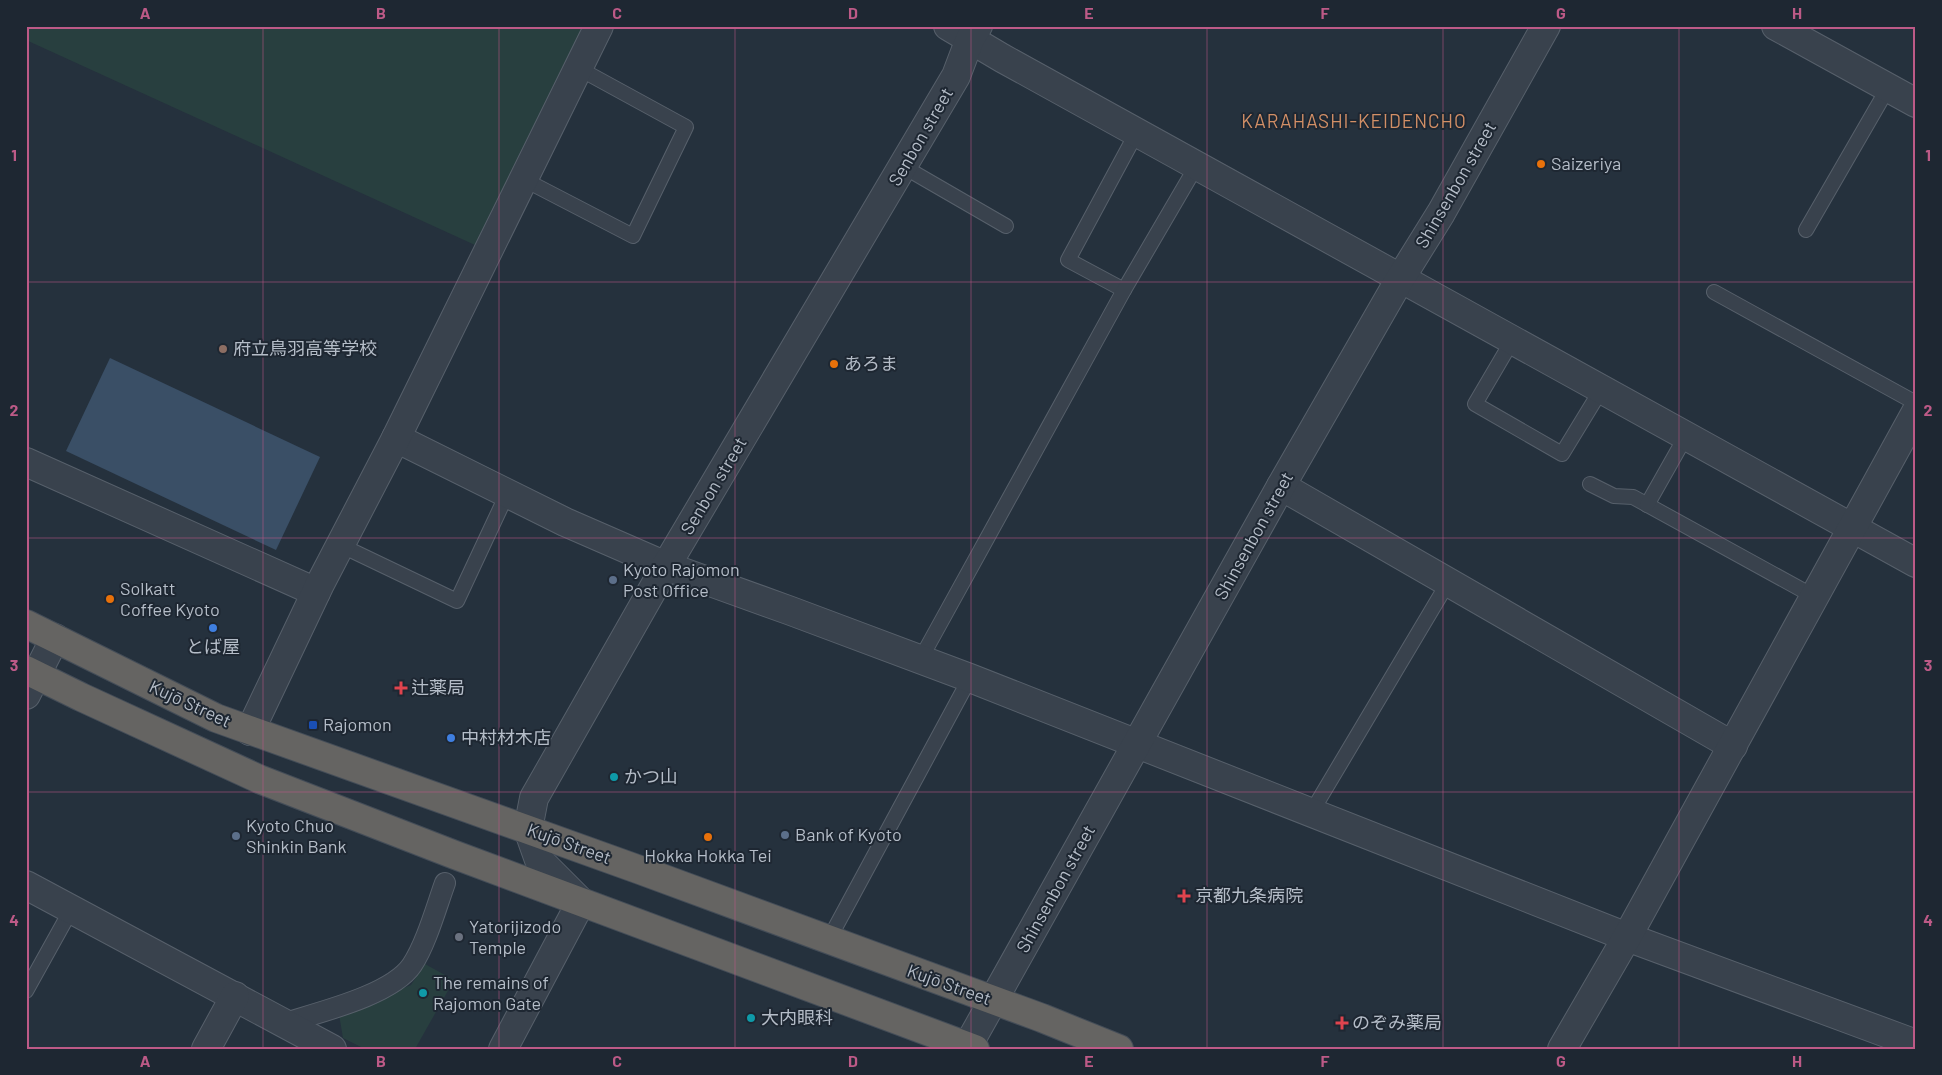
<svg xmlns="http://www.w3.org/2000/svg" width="1942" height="1075" font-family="Barlow,'Noto Sans JP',sans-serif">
	<rect width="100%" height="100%" fill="#25313d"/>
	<!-- green -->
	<g fill="#283f3f">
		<polygon points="26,26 588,26 475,245 26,40"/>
		<polygon points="425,964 454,980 415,1049 365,1049 343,1038 339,1014 411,985"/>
	</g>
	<!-- water -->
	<polygon fill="#3a4f66" points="110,358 320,457 276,550 66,451"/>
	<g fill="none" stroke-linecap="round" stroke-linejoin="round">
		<defs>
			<g id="service">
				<polyline points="904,167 1006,226"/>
				<polyline points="523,179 633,236 686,127 578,68"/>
				<polyline points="1806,230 1888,88"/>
				<polyline points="1124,290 1068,260 1137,132"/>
				<polyline points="1714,292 1916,403"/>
				<polyline points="1512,341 1475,404 1562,454 1601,390"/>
				<polyline points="1590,484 1614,496 1633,497 1815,597"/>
				<polyline points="1647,505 1686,436"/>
				<polyline points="340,545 457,601 507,494"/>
				<polyline points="920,660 1124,290 1197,165"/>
				<polyline points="1311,813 1449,581"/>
				<polyline points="828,941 970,678"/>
				<polyline points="26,991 71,910"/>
			</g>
			<path id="pedestrian" d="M285 1023C320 1012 392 995 412 965 426 944 436 908 445 883"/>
			<g id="minor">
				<polyline points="948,26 1002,58 1916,563"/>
				<polyline points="1776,26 1916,103"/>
				<polyline points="396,438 565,522 666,566 791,611 970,678 1627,937 1916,1044"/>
				<polyline points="26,462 316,592"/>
				<polyline points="1281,486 1733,746"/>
				<polyline points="26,695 55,638"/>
				<polyline points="250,731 320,584 396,438 599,26"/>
				<polyline points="26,885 332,1049"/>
				<polyline points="206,1049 235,996"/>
				<polyline points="503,1049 581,902 539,860 528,829 534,798 666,566 956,76 970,39 978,26"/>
				<polyline points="1562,1049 1627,937 1916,412"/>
			</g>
			<polyline id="tertiary" points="966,1049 1281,486 1400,279 1441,213 1546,26"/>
			<g id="trunk">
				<polyline points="26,624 216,718 640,870 1042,1018 1119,1049"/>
				<polyline points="26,670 81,697 259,779 455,855 975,1049"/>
			</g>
		</defs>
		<!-- service casing -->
		<use href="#service" stroke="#57606b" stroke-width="16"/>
		<!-- pedestrian casing -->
		<use href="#pedestrian" stroke="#57606b" stroke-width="22"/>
		<!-- minor casing -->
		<use href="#minor" stroke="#57606b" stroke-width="30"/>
		<!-- tertiary casing -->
		<use href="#tertiary" stroke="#57606b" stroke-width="30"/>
		<!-- trunk casing -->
		<use href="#trunk" stroke="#444d58" stroke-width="30"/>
		<!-- service -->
		<use href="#service" stroke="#39424d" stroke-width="14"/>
		<!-- pedestrian -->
		<use href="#pedestrian" stroke="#39424d" stroke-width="20"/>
		<!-- minor -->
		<use href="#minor" stroke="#39424d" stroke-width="28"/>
		<!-- tertiary -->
		<use href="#tertiary" stroke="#39424d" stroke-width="28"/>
		<!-- trunk -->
		<use href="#trunk" stroke="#656462" stroke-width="28"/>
	</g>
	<!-- grid -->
	<path fill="none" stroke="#bd5a87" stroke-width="1" stroke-opacity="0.55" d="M263 26V1049M499 26V1049M735 26V1049M971 26V1049M1207 26V1049M1443 26V1049M1679 26V1049M26 282H1916M26 538H1916M26 792H1916"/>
	<!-- markers -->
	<g fill="#e8710a" stroke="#1e2732" stroke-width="2">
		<circle cx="1541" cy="164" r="5"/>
		<circle cx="834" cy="364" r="5"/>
		<circle cx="110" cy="599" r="5"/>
		<circle cx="708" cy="837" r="5"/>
	</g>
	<circle fill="#8d6e63" stroke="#1e2732" stroke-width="2" cx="223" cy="349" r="5"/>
	<g fill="#5c6f8a" stroke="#1e2732" stroke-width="2">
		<circle cx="613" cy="580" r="5"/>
		<circle cx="785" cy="835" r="5"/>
		<circle cx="236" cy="836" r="5"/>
	</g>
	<g fill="#3f7fe0" stroke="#1e2732" stroke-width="2">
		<circle cx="213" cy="628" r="5"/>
		<circle cx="451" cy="738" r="5"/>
	</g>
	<g fill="#e0444e" stroke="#1e2732" stroke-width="2">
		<path d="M398.5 680.5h5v5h5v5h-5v5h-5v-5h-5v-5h5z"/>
		<path d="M1181.5 888.5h5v5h5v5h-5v5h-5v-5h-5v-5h5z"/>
		<path d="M1339.5 1015.5h5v5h5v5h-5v5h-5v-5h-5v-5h5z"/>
	</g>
	<rect fill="#1a4fb4" stroke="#1e2732" stroke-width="2" x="308" y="720" width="10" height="10" rx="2.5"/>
	<g fill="#0f9aa8" stroke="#1e2732" stroke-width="2">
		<circle cx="614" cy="777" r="5"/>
		<circle cx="423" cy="993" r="5"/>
		<circle cx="751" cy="1018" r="5"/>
	</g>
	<circle fill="#6b7280" stroke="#1e2732" stroke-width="2" cx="459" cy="937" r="5"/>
	<g text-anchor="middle" stroke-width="4" stroke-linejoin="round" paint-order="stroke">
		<!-- street labels -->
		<g font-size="18" fill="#b5bdc8" stroke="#1e2732">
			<text transform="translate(921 137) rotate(-60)" y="6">Senbon street</text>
			<text transform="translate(1456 185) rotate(-60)" y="6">Shinsenbon street</text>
			<text transform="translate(714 486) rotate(-59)" y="6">Senbon street</text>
			<text transform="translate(1254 536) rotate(-61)" y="6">Shinsenbon street</text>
			<text transform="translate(190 704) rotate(25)" y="6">Kujō Street</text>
			<text transform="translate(569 844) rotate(20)" y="6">Kujō Street</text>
			<text transform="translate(1056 889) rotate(-61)" y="6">Shinsenbon street</text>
			<text transform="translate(949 985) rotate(20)" y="6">Kujō Street</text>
		</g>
		<!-- poi labels -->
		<g font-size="18" fill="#b5bdc8" stroke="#1e2732" text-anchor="start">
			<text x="1551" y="170">Saizeriya</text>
			<text x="233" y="355">府立鳥羽高等学校</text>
			<text x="844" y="370">あろま</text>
			<text x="623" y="576">Kyoto Rajomon<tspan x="623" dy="21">Post Office</tspan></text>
			<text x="120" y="595">Solkatt<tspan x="120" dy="21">Coffee Kyoto</tspan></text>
			<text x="213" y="653" text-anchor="middle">とば屋</text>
			<text x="411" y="694">辻薬局</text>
			<text x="323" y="731">Rajomon</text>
			<text x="461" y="744">中村材木店</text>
			<text x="624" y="783">かつ山</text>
			<text x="246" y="832">Kyoto Chuo<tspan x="246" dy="21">Shinkin Bank</tspan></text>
			<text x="795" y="841">Bank of Kyoto</text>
			<text x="708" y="862" text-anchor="middle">Hokka Hokka Tei</text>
			<text x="1195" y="902">京都九条病院</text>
			<text x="469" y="933">Yatorijizodo<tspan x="469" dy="21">Temple</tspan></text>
			<text x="433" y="989">The remains of<tspan x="433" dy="21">Rajomon Gate</tspan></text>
			<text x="761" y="1024">大内眼科</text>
			<text x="1352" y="1029">のぞみ薬局</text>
		</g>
		<!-- neighbourhood labels -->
		<g font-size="19" letter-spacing="1" fill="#d28f66" stroke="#1e2732">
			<text x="1354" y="128">KARAHASHI-KEIDENCHO</text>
		</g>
	</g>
	<!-- border -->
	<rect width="1942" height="1075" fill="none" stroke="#1e2732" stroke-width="55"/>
	<rect x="28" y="28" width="1886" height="1020" fill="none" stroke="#bd5a87" stroke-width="2"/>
	<g font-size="16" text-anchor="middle" font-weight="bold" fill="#bd5a87">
		<text x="145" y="19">A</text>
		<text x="381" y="19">B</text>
		<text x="617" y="19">C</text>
		<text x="853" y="19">D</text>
		<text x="1089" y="19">E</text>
		<text x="1325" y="19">F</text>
		<text x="1561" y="19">G</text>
		<text x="1797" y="19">H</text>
		<text x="14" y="161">1</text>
		<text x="1928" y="161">1</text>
		<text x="14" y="416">2</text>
		<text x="1928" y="416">2</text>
		<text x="14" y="671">3</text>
		<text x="1928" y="671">3</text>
		<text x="14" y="926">4</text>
		<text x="1928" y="926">4</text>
		<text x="145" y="1067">A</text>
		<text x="381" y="1067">B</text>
		<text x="617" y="1067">C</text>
		<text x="853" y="1067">D</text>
		<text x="1089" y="1067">E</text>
		<text x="1325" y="1067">F</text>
		<text x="1561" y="1067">G</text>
		<text x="1797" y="1067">H</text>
	</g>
</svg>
